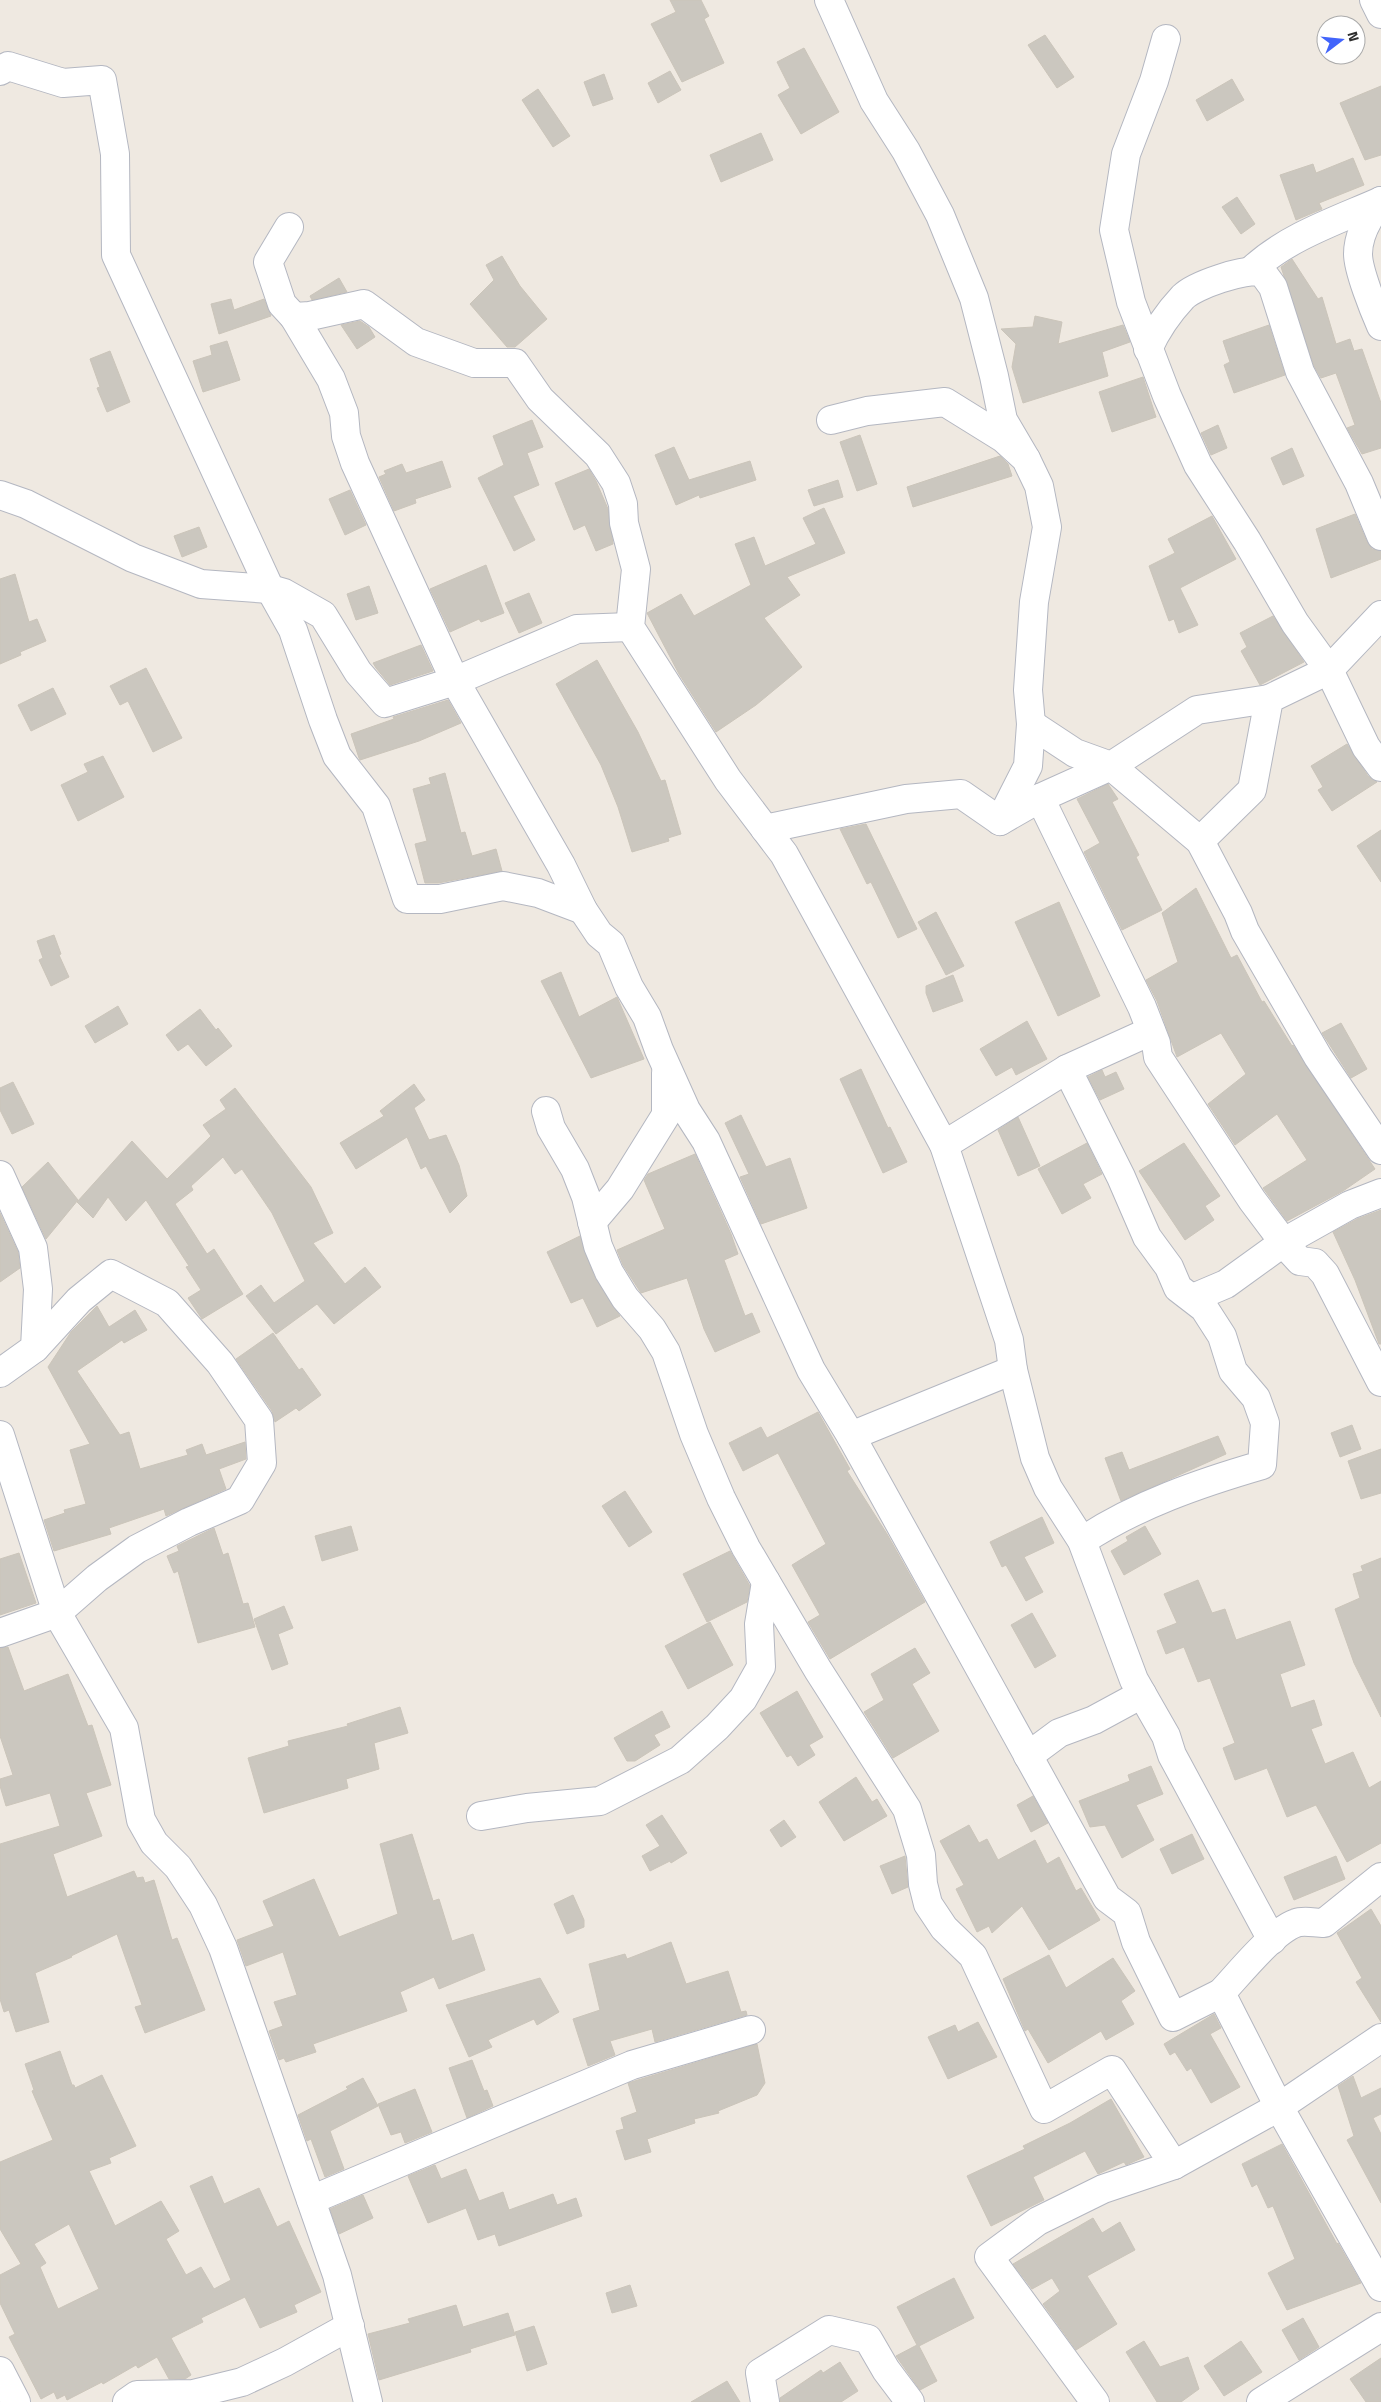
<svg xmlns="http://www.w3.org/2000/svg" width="1381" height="2402" font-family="'Titillium Web',sans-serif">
	<rect width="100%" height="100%" fill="#efe9e1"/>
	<!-- building -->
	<g fill="#cbc7bf" stroke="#cbc5ba" fill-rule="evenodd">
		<polygon points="670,0 701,0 709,16 704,19 724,63 682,82 651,24 676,12"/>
		<polygon points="1045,35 1074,77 1057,88 1028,45"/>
		<polygon points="804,48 839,112 801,134 778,95 790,88 777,62"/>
		<polygon points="670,71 681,90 658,103 648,83"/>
		<polygon points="604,74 613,99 593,106 584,82"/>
		<polygon points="1232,79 1244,100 1207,121 1196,100"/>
		<polygon points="1381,86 1381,155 1365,160 1340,103"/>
		<polygon points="538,89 570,136 553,147 522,100"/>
		<polygon points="761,133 773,160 721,182 710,155"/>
		<polygon points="1353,158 1364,185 1319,203 1322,209 1296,220 1280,175 1313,164 1316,173"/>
		<polygon points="1237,197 1255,224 1241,234 1222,207"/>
		<polygon points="502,256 520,286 547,319 515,347 507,347 470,304 494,280 486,265"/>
		<polygon points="1292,259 1318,299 1322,297 1336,344 1350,339 1354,351 1362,349 1381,403 1381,448 1362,454 1347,428 1355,425 1336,373 1321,378 1314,366 1281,267"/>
		<polygon points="339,278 347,292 312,300 310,296"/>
		<polygon points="231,299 234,310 264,299 271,316 219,334 211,304"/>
		<polygon points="1035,316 1062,322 1058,344 1123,325 1130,342 1102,352 1108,376 1023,403 1012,367 1016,344 1001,329 1033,327"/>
		<polygon points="360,321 369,327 375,337 357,349 341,325"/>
		<polygon points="1269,325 1285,375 1234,393 1224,365 1230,362 1223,341"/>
		<polygon points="227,341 240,380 203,392 193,361 212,355 210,346"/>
		<polygon points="110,351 130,402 107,412 97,388 100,387 90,359"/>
		<polygon points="1143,377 1156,417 1112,432 1099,392"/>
		<polygon points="532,420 543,447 527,453 539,485 513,496 535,540 514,551 478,478 504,465 493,436"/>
		<polygon points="1218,425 1227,448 1211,455 1201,433"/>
		<polygon points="860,435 877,484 857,491 840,442"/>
		<polygon points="674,447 689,480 750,461 756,480 700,498 699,495 676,505 655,455"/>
		<polygon points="1292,448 1304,476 1283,485 1271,458"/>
		<polygon points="1000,456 1008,464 1012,476 913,507 907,487"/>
		<polygon points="442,461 451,487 415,499 416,503 394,511 379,477 386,474 384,471 402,464 406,473"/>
		<polygon points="589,469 596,481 608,509 613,544 596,551 585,525 574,530 555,483"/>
		<polygon points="838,480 843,497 814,506 808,490"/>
		<polygon points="350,490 366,525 345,535 329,499"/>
		<polygon points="824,508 845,553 787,577 800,595 764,618 802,667 756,705 716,732 679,674 647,613 681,594 694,616 751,585 735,544 754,537 765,566 816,544 803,518"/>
		<polygon points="1355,514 1367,542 1372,549 1381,551 1381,559 1331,578 1316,529"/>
		<polygon points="1212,516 1236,559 1180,588 1198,625 1179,633 1174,619 1169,621 1149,566 1175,553 1168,539"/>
		<polygon points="199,527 207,547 182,557 174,536"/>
		<polygon points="486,565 504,613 481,622 479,619 450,632 430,589"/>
		<polygon points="15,574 29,622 37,619 46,641 20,652 21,655 0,664 0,579"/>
		<polygon points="369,586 378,613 356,620 347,594"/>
		<polygon points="529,593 542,623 519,633 505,603"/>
		<polygon points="1273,616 1304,662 1260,685 1241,651 1247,647 1240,633"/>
		<polygon points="421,645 433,671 390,685 376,668 373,663"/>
		<polygon points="597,660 638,732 661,781 665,780 681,834 668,838 669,841 632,852 618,807 601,765 556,684"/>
		<polygon points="146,668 182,738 153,752 128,701 120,705 110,686"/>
		<polygon points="53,688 66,714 31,731 18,705"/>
		<polygon points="448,700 461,723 419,741 360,760 359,758 351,734 394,719 393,717"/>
		<polygon points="1347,744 1368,776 1377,782 1332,811 1318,790 1323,787 1311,766"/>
		<polygon points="103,756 124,797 78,821 61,785 88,772 84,764"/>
		<polygon points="445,773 461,833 465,832 472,856 496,849 502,871 438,883 425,883 415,844 427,841 413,789 431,784 429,778"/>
		<polygon points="1108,784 1118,799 1112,802 1139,855 1136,857 1162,910 1122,930 1084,852 1100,843 1077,799"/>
		<polygon points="866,824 917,929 898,938 871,882 867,884 840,829"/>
		<polygon points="1381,830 1381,882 1357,846"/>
		<polygon points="1196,888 1231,958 1237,955 1262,1002 1264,1001 1292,1046 1293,1045 1375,1169 1343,1191 1287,1221 1263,1188 1307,1160 1277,1114 1235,1145 1208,1104 1246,1074 1221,1033 1177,1057 1157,1001 1146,980 1178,962 1162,913"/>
		<polygon points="1059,902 1100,996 1058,1016 1015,922"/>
		<polygon points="936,912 964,966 946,975 918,922"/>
		<polygon points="54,935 61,954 59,955 69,977 51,986 39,960 43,958 37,941"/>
		<polygon points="561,972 579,1017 617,997 644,1059 591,1078 541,981"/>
		<polygon points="953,975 963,1001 933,1012 926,993 926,986"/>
		<polygon points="118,1006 128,1024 95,1043 85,1026"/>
		<polygon points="200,1009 216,1030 218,1028 232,1046 206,1066 188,1044 178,1051 166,1035"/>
		<polygon points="1027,1021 1047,1059 1016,1075 1012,1067 996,1076 980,1049"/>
		<polygon points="1341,1023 1367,1069 1351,1078 1322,1033"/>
		<polygon points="861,1069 888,1128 890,1127 907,1162 883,1173 840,1079"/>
		<polygon points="1102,1070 1105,1077 1116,1072 1124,1089 1100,1100 1088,1077"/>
		<polygon points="13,1082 34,1124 12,1134 0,1110 0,1088"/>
		<polygon points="414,1084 425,1100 414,1108 429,1140 446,1135 459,1165 467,1196 450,1213 426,1166 421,1169 407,1137 356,1169 340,1143 384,1116 380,1111"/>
		<polygon points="235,1088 311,1187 333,1233 313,1243 345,1284 365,1267 381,1287 334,1324 317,1304 276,1334 246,1296 261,1285 274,1303 305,1281 272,1213 242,1169 235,1174 223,1157 191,1186 193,1190 175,1204 207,1254 214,1249 243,1294 202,1319 188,1298 201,1290 186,1267 189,1266 146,1200 126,1221 108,1197 93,1218 77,1202 132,1141 167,1179 211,1136 203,1125 226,1109 220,1100"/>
		<polygon points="741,1115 766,1167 790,1158 807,1208 761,1224 740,1177 749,1174 725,1123"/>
		<polygon points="1018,1117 1040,1166 1018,1176 998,1130"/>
		<polygon points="1087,1143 1102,1174 1083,1184 1091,1198 1062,1214 1038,1169"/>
		<polygon points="1184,1143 1220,1196 1205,1206 1214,1220 1185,1240 1139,1171"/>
		<polygon points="695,1154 731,1234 738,1254 724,1260 745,1316 752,1313 760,1332 715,1352 704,1329 687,1278 641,1293 623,1265 617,1250 665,1229 644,1180 648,1174"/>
		<polygon points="48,1162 78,1200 46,1239 22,1187"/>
		<polygon points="1381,1210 1381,1344 1379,1344 1355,1280 1333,1232 1357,1219"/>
		<polygon points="0,1213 18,1252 20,1268 0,1282"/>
		<polygon points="580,1236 595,1278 620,1316 597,1327 583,1298 571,1303 547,1252"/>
		<polygon points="97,1306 109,1327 135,1310 147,1330 124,1343 122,1340 77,1371 120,1435 129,1432 140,1469 188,1455 186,1450 202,1444 206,1455 245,1442 246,1459 219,1469 226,1489 166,1516 164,1509 109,1528 111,1534 54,1551 44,1520 65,1513 64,1510 86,1504 70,1450 90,1444 48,1367 71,1332"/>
		<polygon points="273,1333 299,1370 302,1368 321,1395 299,1411 296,1408 275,1422 272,1411 236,1359"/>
		<polygon points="818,1412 850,1469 847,1471 887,1534 925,1602 830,1659 808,1622 820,1615 792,1565 826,1544 778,1453 743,1471 729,1443 761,1427 767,1438"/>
		<polygon points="1352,1425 1361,1449 1340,1457 1331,1433"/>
		<polygon points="1218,1436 1226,1454 1121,1501 1105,1458 1122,1452 1129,1470"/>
		<polygon points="1381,1449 1381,1493 1361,1499 1348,1461"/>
		<polygon points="625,1491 652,1532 629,1547 602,1506"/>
		<polygon points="1042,1517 1054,1543 1024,1557 1043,1592 1026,1601 1006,1565 1002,1567 990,1542"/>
		<polygon points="351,1526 358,1550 322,1561 315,1536"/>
		<polygon points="1145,1526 1161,1554 1124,1575 1111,1551 1128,1541 1126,1537"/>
		<polygon points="214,1528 223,1555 228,1553 243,1604 248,1603 255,1627 198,1643 178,1571 174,1573 167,1556 179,1551 177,1546"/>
		<polygon points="730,1551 750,1586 747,1602 707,1622 683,1574"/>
		<polygon points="19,1553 36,1603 0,1615 0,1559"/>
		<polygon points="1381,1558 1381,1717 1354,1663 1335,1609 1360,1598 1353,1574 1363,1571 1361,1566"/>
		<polygon points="1198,1580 1212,1613 1225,1609 1236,1640 1290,1621 1305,1665 1280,1674 1291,1708 1314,1700 1322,1725 1311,1729 1325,1764 1353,1752 1369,1788 1381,1781 1381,1843 1347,1862 1316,1805 1287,1817 1267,1768 1235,1780 1223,1748 1235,1743 1210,1678 1198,1682 1184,1647 1166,1654 1157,1631 1177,1623 1164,1594"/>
		<polygon points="284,1606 293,1628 278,1634 288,1664 272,1670 254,1619"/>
		<polygon points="1032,1613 1056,1656 1035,1668 1011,1625"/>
		<polygon points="710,1622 733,1665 688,1689 665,1646"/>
		<polygon points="8,1647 24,1691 68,1674 88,1726 92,1725 111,1785 86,1793 102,1836 53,1854 67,1897 134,1871 137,1878 143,1877 145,1883 154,1880 172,1940 177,1938 205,2010 145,2033 135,2007 142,2005 117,1934 71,1956 72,1957 35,1973 49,2022 16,2032 9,2010 4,2012 0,1999 0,1844 60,1826 50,1793 6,1806 0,1786 0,1779 13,1775 0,1736 0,1648"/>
		<polygon points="915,1648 930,1673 912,1684 939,1731 893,1758 864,1712 884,1700 871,1674"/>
		<polygon points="797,1691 823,1737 809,1745 815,1755 798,1766 791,1755 787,1757 760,1713"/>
		<polygon points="400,1707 408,1733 374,1743 379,1769 346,1779 348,1788 264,1813 248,1758 289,1746 288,1741 348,1726 347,1724"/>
		<polygon points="662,1711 670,1727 654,1735 660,1745 635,1761 627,1761 614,1738"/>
		<polygon points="1151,1766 1163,1794 1136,1805 1154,1840 1122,1858 1105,1825 1090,1827 1079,1801 1130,1781 1128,1775"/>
		<polygon points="856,1777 872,1802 877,1799 887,1816 844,1841 819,1802"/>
		<polygon points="1033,1796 1048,1823 1031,1832 1017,1805"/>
		<polygon points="662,1815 687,1853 671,1863 670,1861 650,1871 642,1856 660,1846 646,1825"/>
		<polygon points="784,1820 796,1837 781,1847 770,1830"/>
		<polygon points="969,1825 979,1843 987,1839 998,1860 1035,1840 1047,1864 1059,1857 1076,1891 1081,1888 1100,1920 1049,1950 1022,1906 992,1933 989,1926 977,1932 956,1889 964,1885 940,1841"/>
		<polygon points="412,1834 433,1901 439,1899 452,1941 473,1934 485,1970 439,1989 434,1977 400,1992 407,2011 313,2044 316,2052 286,2062 284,2058 279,2060 269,2031 283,2026 274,2002 297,1995 283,1952 246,1966 237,1940 274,1926 263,1901 314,1879 339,1937 398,1914 380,1844"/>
		<polygon points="1192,1834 1204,1859 1172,1874 1160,1849"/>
		<polygon points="905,1856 908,1887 892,1894 880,1866"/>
		<polygon points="1336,1856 1345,1879 1294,1900 1284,1877"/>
		<polygon points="573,1895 584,1920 584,1927 567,1934 554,1904"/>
		<polygon points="1371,1909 1381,1926 1381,2022 1356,1982 1362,1978 1337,1933"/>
		<polygon points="671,1942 686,1984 728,1971 741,2012 746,2011 747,2015 655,2042 652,2029 610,2041 615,2055 588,2066 573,2019 600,2010 589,1964 625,1954 627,1959"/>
		<polygon points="1049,1955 1066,1988 1113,1958 1135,1991 1121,2001 1134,2024 1106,2040 1101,2031 1048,2063 1028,2029 1025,2031 1003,1979"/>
		<polygon points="540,1978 559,2012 537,2025 534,2019 488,2040 492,2047 469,2057 446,2005"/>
		<polygon points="1214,2014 1221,2028 1210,2034 1240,2087 1211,2103 1191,2068 1187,2071 1175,2052 1170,2055 1164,2044"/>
		<polygon points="978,2022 997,2057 948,2079 928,2037 955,2025 958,2032"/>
		<polygon points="757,2044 765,2083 757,2095 718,2111 719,2113 694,2119 695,2123 647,2139 651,2152 625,2160 616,2131 624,2129 621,2118 637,2112 628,2083"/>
		<path d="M60 2051 72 2085H74L75 2088 102 2075 136 2146 109 2158 111 2163 89 2171 115 2226 161 2201 179 2231 166 2239 186 2275 201 2267 214 2289 231 2280 190 2186 212 2176 224 2204 259 2188 277 2227 289 2221 321 2292 294 2305 297 2312 260 2328 245 2297 201 2318 203 2322 171 2338 191 2375 185 2379H169L157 2357 138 2368 136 2365 103 2384 102 2382 67 2400 65 2395 57 2399 54 2392 41 2399 9 2337 15 2334 0 2303V2275L21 2264 0 2229V2162L53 2140 32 2091 34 2090 25 2064ZM69 2224 99 2289 58 2309 40 2267 46 2263 34 2244Z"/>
		<polygon points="472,2060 484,2091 487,2090 493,2106 467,2118 449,2068"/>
		<polygon points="1353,2076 1361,2098 1381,2088 1381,2114 1373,2118 1381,2134 1381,2203 1347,2140 1354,2136 1338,2086"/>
		<polygon points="363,2078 378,2106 330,2131 344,2169 325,2177 311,2139 307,2141 298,2115 348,2089 346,2087"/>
		<polygon points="415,2089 432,2132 405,2143 401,2132 391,2135 378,2104"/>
		<polygon points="1111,2099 1144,2157 1126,2165 1124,2162 1098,2174 1085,2151 1033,2177 1044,2200 991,2226 967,2176 1025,2149 1023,2146 1070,2123"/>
		<polygon points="1282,2144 1337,2244 1338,2243 1361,2283 1287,2310 1268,2273 1295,2259 1273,2206 1268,2208 1257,2184 1252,2187 1242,2164"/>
		<polygon points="435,2165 441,2179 466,2169 479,2201 503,2192 509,2210 553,2194 557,2205 576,2198 582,2216 499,2246 495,2234 478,2240 466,2208 428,2223 408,2176"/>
		<polygon points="363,2195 373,2218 339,2234 330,2209"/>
		<polygon points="1093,2218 1102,2233 1120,2222 1135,2250 1087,2276 1117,2324 1076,2350 1043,2304 1060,2291 1052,2278 1032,2289 1013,2264"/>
		<polygon points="954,2278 974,2318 919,2346 937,2381 920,2390 896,2356 917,2345 897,2307"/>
		<polygon points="630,2285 637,2306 612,2313 606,2293"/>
		<polygon points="456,2305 463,2327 508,2313 515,2335 470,2349 471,2352 379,2380 368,2334 410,2323 408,2319"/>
		<polygon points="1303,2318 1319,2347 1299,2360 1282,2330"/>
		<polygon points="534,2326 547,2364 527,2371 515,2332"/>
		<polygon points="1144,2341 1160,2367 1188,2357 1199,2389 1181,2402 1157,2402 1126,2352"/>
		<polygon points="1241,2341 1262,2372 1224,2396 1204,2366"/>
		<polygon points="1381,2358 1381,2402 1366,2402 1350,2379"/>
		<polygon points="840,2362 858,2391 841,2402 780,2402 780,2398 821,2370 823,2373"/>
		<polygon points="727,2381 740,2402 691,2402"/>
	</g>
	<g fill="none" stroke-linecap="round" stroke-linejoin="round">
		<defs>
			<g id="minor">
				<polyline points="829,0 874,101 906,151 940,215 974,298 994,376 1003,420 1026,459"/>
				<polyline points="1374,0 1381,14"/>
				<polyline points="1166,39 1154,81 1126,154 1114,230 1131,302 1167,396 1198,465 1247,541 1295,623 1329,670 1366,747 1381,767"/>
				<polyline points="0,71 8,66 63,83 102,80 115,154 116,255 270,589 293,630 323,720 337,756 376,806 407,899 440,899 503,886 538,893 583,910"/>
				<path d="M1381 201C1369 216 1358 234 1358 254 1358 270 1374 310 1381 326"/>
				<polyline points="289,227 268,262 282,304 294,317 310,316 364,304 416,342 474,363 515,363 540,399 598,455 616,483 623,504 624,523 636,569 630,627 728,780 784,854 944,1145 1009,1340 1013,1370 1035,1458 1048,1488 1082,1541 1134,1680 1166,1736 1172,1755 1272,1940"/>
				<path d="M1253 269C1287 237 1338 220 1381 201"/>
				<polyline points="294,317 331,379 344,413 346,436 355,463 455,681 561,865 583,910 599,934 611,944 629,987 647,1017 659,1050 686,1110 706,1141 811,1370 851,1436 1107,1898 1127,1913 1136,1942 1173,2017 1221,1993"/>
				<path d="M1148 349C1156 331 1169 312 1183 297 1195 285 1245 268 1262 272L1273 287 1300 372 1359 483 1381 536"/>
				<polyline points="831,420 867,411 945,402 1003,438 1026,459 1039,486 1047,527 1034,602 1028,690 1031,724"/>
				<polyline points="0,495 26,504 133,558 201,584 270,589 284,593 323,615 358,672 385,703 455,681 577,629 630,627"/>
				<polyline points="1040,798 1142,1007 1156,1043 1158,1057 1252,1200 1288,1248 1300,1261 1315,1263 1325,1274 1381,1382"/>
				<polyline points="1000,821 1028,766 1031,724 1075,753 1111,766 1197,710 1269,699"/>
				<polyline points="765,829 906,799 961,794 1000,821 1040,798 1111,766 1200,841 1238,913 1245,931 1318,1057 1381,1150"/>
				<polyline points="1200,841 1252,790 1269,699 1329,670 1381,615"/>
				<path d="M1067 1069 1121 1177 1147 1237 1169 1267 1178 1288 1204 1308 1222 1336 1233 1371 1256 1398 1265 1423 1262 1465C1200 1483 1136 1505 1082 1541"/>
				<polyline points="546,1111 551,1128 575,1169 586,1197 598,1246 609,1272 625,1298 652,1329 666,1352 694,1434 721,1498 746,1548 818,1670 907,1809 921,1855 923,1884 928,1904 944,1928 973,1956 1044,2109 1112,2070 1174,2165 1279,2107 1381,2038"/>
				<polyline points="944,1145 1067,1069 1151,1031"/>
				<polyline points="0,1175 33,1248 38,1289 35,1348 0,1373"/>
				<polyline points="592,1222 620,1189 666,1115 666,1073"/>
				<polyline points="1193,1298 1226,1284 1284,1242 1350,1205 1381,1193"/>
				<polyline points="0,1435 57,1613 124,1728 141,1820 154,1843 178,1867 203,1905 223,1948 337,2275 368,2402"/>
				<polyline points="851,1436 1013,1370"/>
				<polyline points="0,1633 57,1613 97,1578 137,1549 189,1522 240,1500 262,1463 259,1420 220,1363 167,1303 111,1274 79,1300 35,1348"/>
				<polyline points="1028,1756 1059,1733 1094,1720 1142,1694"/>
				<polyline points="481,1816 527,1808 600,1801 680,1760 717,1727 743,1699 761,1667 759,1624 766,1582"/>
				<path d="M1381 1877 1324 1923C1315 1923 1304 1920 1296 1923 1274 1930 1238 1975 1221 1993L1279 2107 1381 2287"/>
				<polyline points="311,2200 632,2065 751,2030"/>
				<polyline points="0,2371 16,2402"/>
				<polyline points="127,2402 137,2395 193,2394 242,2382 285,2362 350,2326"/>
				<polyline points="765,2402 760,2373 829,2330 868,2339 886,2370 910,2402"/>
				<polyline points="1095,2402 989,2257 1038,2221 1103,2189 1174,2165"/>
				<polyline points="1261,2402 1381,2327"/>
			</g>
		</defs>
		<!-- minor casing -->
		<use href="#minor" stroke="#b4b7c1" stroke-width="30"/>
		<!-- minor -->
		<use href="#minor" stroke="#fff" stroke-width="28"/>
	</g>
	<!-- north arrow -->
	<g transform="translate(1341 40) rotate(74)"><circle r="24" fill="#ffffff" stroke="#ababab"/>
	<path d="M0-4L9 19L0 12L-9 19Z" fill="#4264fb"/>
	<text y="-8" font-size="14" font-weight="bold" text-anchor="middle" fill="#2e2e2e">N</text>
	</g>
</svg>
